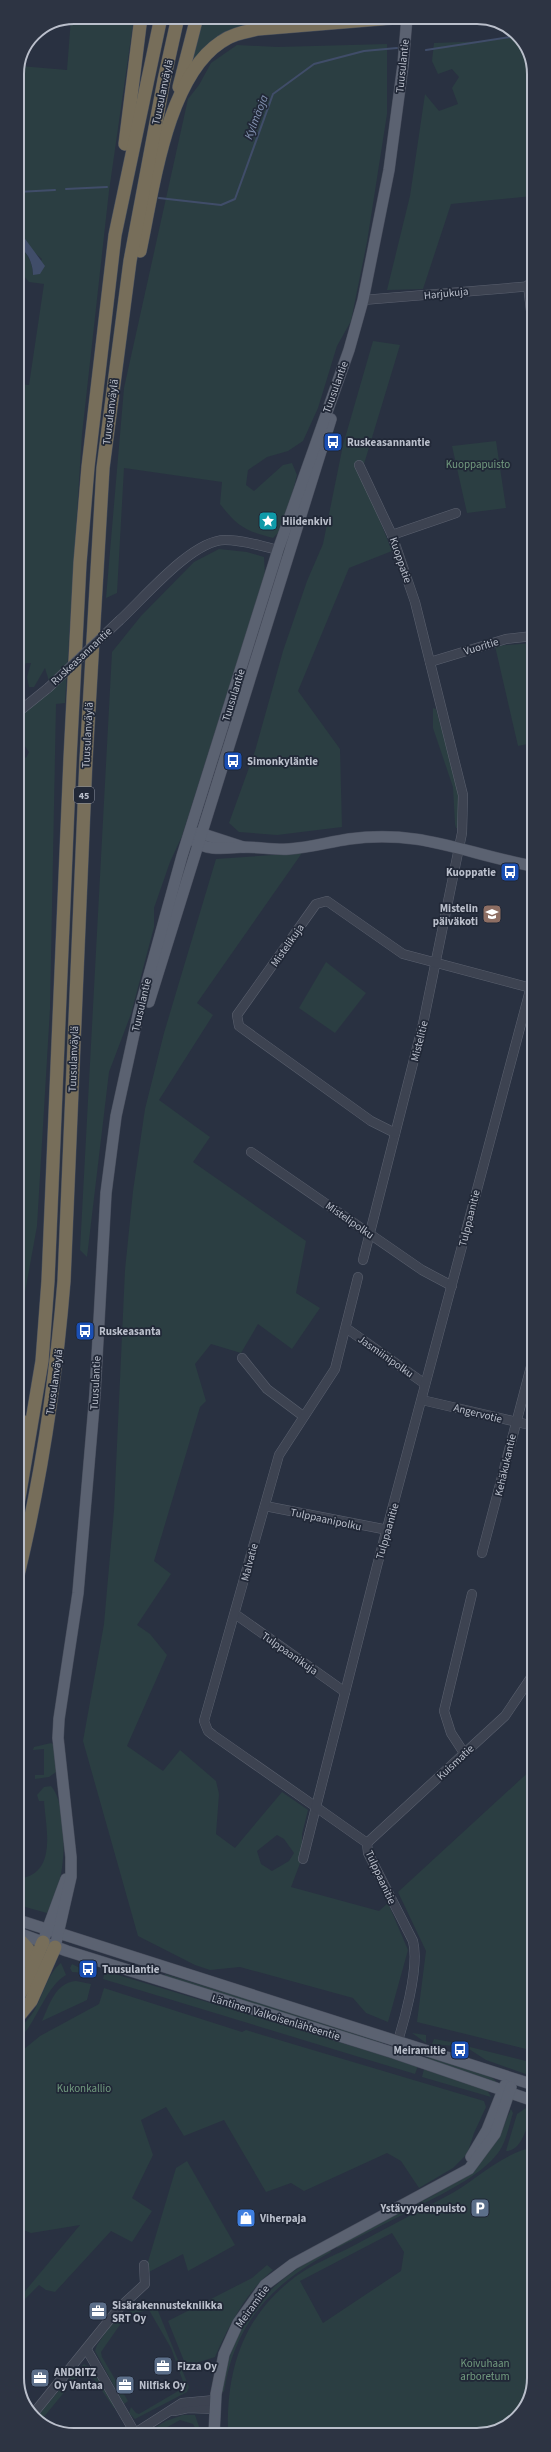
<svg xmlns="http://www.w3.org/2000/svg" width="551" height="2452" font-family="'Source Sans 3',sans-serif">
	<rect width="100%" height="100%" fill="#293141"/>
	<!-- green -->
	<g fill="#2b3e42" fill-rule="evenodd">
		<path d="M74 17H134L109 191 82 434 65 703 56 704 50 1009 37 1226 18 1331 17 748 26 758 29 752 17 735V719L52 691 45 668 34 687H29L27 677 31 663H26L17 680V384L29 385 44 284 29 282 17 268V246C27 251 33 263 33 275L42 259 34 252 23 236 17 237V74L20 66 67 70 71 18Z"/>
		<polygon points="201,17 244,17 244,21 265,17 345,17 257,25 188,70"/>
		<polygon points="517,35 533,63 533,196 451,204 423,289 387,290 410,196 425,94 439,111 458,104 452,88 459,77 452,69 438,74 432,61 434,43 489,41"/>
		<path d="M387 44V114L367 242 351 321 337 346 318 408 303 441 288 451 267 457 248 470 246 485 254 491 283 465 292 463 297 475 284 527 273 538C245 531 237 526 220 504L222 482 124 468 117 593 106 598 124 388 188 99 199 85 211 63 237 45 277 47Z"/>
		<polygon points="373,341 400,345 361,474 392,551 349,568 298,691 340,749 342,827 277,835 239,832 229,823 255,751 283,651 307,581 323,544 343,445"/>
		<polygon points="496,441 506,508 467,513 452,446"/>
		<polygon points="219,549 247,552 264,557 265,575 182,836 170,862 154,908 154,927 131,1014 109,1072 87,1257 80,1250 112,652 141,616 194,562"/>
		<polygon points="533,643 533,743 518,746 495,646"/>
		<polygon points="433,708 436,709 459,792 459,829 456,828 455,824 453,787 433,728"/>
		<path d="M302 853 197 1003 213 1015 159 1100 210 1137 193 1162 306 1241 296 1293 320 1308 292 1349 258 1324 241 1353 211 1344 195 1364 206 1401 200 1407 154 1561 171 1574 137 1625 150 1634 167 1655 127 1746 163 1771 180 1750 216 1781 219 1794 216 1834 235 1848 282 1792 308 1810 302 1834V1858L291 1887 379 1911 388 1903 408 1950 388 2022 366 2013 353 1998 240 1967 210 1970 195 1965 138 1936 83 1741 104 1624 114 1510 125 1270 133 1191 145 1109 164 1033 216 859ZM277 1835 284 1839 294 1853 289 1861 272 1871 261 1864 257 1851Z"/>
		<polygon points="326,962 366,993 335,1033 299,1008"/>
		<polygon points="51,1743 56,1746 56,1772 49,1777 35,1779 35,1775 44,1775 44,1749 33,1750 34,1747"/>
		<polygon points="534,1767 534,2051 417,2022 426,1951 398,1892"/>
		<path d="M51 1786C66 1802 66 1857 60 1878 57 1890 52 1902 47 1913L18 1905V1879C58 1874 46 1830 44 1801H39L37 1795 44 1787Z"/>
		<path d="M61 1963 66 1975C45 1987 37 2023 18 2040 18 2027 27 2022 34 2011 43 1996 47 1974 61 1963Z"/>
		<polygon points="72,1964 84,1970 85,1973 72,1972 70,1968"/>
		<polygon points="105,1971 418,2066 415,2074 103,1979"/>
		<polygon points="165,1974 384,2041 381,2044 164,1978"/>
		<path d="M76 1981 91 1984 87 2000 42 2021C50 2004 55 1983 76 1981Z"/>
		<polygon points="104,1988 242,2032 246,2030 484,2101 486,2107 474,2133 467,2154 453,2168 419,2188 401,2161 387,2153 304,2191 291,2183 266,2192 224,2120 184,2136 166,2107 141,2120 153,2155 132,2198 152,2211 132,2242 111,2231 55,2292 46,2290 39,2285 25,2299 18,2351 18,2317 21,2296 80,2225 31,2233 18,2228 18,2054 40,2036 99,2004"/>
		<polygon points="412,2033 426,2035 426,2043"/>
		<polygon points="434,2039 451,2042 454,2046 432,2044"/>
		<polygon points="462,2045 534,2063 534,2077 486,2060 469,2049 461,2047"/>
		<polygon points="429,2053 486,2072 500,2085 426,2061"/>
		<polygon points="424,2069 481,2086 487,2090 491,2097 422,2077"/>
		<path d="M526 2108 533 2110C527 2124 523 2151 506 2151L517 2114Z"/>
		<path d="M511 2109 513 2113C509 2125 506 2143 498 2153 481 2176 438 2196 413 2209L414 2206C469 2175 485 2170 511 2109Z"/>
		<polygon points="534,2122 534,2141 532,2142 528,2137"/>
		<path d="M534 2147V2378L520 2415 488 2434 228 2435C226 2371 242 2317 295 2277 311 2265 333 2256 351 2247 382 2230 414 2214 445 2197 475 2182 499 2154 534 2147ZM392 2233 404 2252 401 2271 323 2323 300 2281Z"/>
		<polygon points="187,2161 235,2245 188,2271 183,2254 147,2273 147,2265 176,2168"/>
		<polygon points="398,2213 404,2214 337,2248 336,2246"/>
		<path d="M330 2249 331 2252C273 2283 234 2323 224 2392L221 2391C235 2318 265 2284 330 2249Z"/>
		<path d="M267 2265 273 2270C246 2292 229 2325 215 2357L186 2366 168 2321 252 2278Z"/>
		<polygon points="151,2303 156,2306 189,2387 187,2392 135,2419 129,2413 131,2407 136,2413 139,2414 185,2387 171,2348 149,2310 131,2314 130,2310 132,2307"/>
		<polygon points="118,2315 124,2319 101,2352 102,2357 128,2401 124,2404 95,2351 97,2345"/>
		<polygon points="84,2364 96,2371 117,2407 114,2408 89,2372 82,2372 71,2384 67,2381"/>
		<polygon points="62,2387 66,2390 43,2418 40,2413"/>
		<polygon points="183,2415 195,2415 202,2435 199,2435 193,2424 180,2420 153,2435 143,2435 166,2421"/>
	</g>
	<!-- water -->
	<path fill="#404d69" d="M23 236 45 266 40 274 33 275C33 264 28 251 17 246V237Z"/>
	<g fill="none" stroke-linecap="round" stroke-linejoin="round">
		<!-- stream -->
		<g stroke="#404d69" stroke-width="2">
			<polyline points="426,50 517,36"/>
			<polyline points="66,189 107,187"/>
			<polyline points="17,192 55,190"/>
			<polyline points="159,198 221,205 235,199 273,94 314,64 364,51 397,48"/>
		</g>
		<defs>
			<g id="minor">
				<polyline points="528,285 533,329"/>
				<polyline points="363,300 533,286"/>
				<polyline points="359,465 392,535 415,602 463,795 462,833 423,1024 363,1260"/>
				<polyline points="392,535 456,513"/>
				<path d="M120 620C144 598 192 540 225 540 244 540 266 547 285 552"/>
				<polyline points="430,662 506,639 533,636"/>
				<polyline points="17,713 48,688"/>
				<polyline points="395,1133 371,1121 239,1026 237,1015 316,904 327,901 403,954 531,988"/>
				<polyline points="251,1152 422,1270 452,1286"/>
				<polyline points="346,1328 425,1384"/>
				<polyline points="242,1358 267,1389 303,1416"/>
				<polyline points="422,1400 534,1426"/>
				<polyline points="265,1506 388,1530"/>
				<polyline points="482,1553 534,1355"/>
				<polyline points="235,1614 345,1692"/>
				<polyline points="464,1753 451,1733 444,1711 472,1594"/>
				<polyline points="367,1843 505,1716 534,1673"/>
				<polyline points="303,1859 316,1807 213,1735 208,1731 204,1721 279,1455 335,1369 358,1277"/>
				<path d="M394 2053C403 2026 420 1968 413 1941L368 1853 367 1843 316 1807 377 1566 533 979"/>
				<polyline points="87,2350 135,2433"/>
				<polyline points="174,2411 188,2408 215,2409"/>
				<polyline points="33,2414 119,2308 145,2284 144,2265"/>
				<polyline points="132,2435 182,2403 215,2400"/>
			</g>
			<g id="major">
				<polyline points="194,834 200,833 243,847"/>
				<path d="M192 839C205 852 227 848 243 847 259 847 274 850 289 849 309 848 329 842 349 839 422 829 465 854 533 866"/>
				<polyline points="149,1002 331,419"/>
				<polyline points="18,1920 534,2085"/>
				<polyline points="18,1933 67,1951 394,2053 534,2101"/>
				<polyline points="45,1936 66,1879"/>
				<polyline points="55,1947 71,1877 71,1857 58,1738 59,1719 78,1593 95,1394 106,1193 116,1116 139,1011 182,856 278,550 349,350 363,300 389,170 403,65 407,17"/>
				<polyline points="471,2157 487,2130 505,2085"/>
				<polyline points="214,2435 216,2394 224,2354 238,2323 265,2285 293,2264 469,2169 495,2134 511,2087"/>
			</g>
			<g id="highway">
				<polyline points="179,87 197,17"/>
				<polyline points="125,144 141,17"/>
				<path d="M140 251C153 191 166 78 221 42 232 34 245 32 258 29L404 17"/>
				<polyline points="18,1447 24,1422"/>
				<polyline points="18,1504 42,1361 48,1281 70,759 80,563 88,467 115,235 161,17"/>
				<path d="M18 1575C41 1479 56 1380 64 1281L86 760 103 468 130 261 164 80 178 17"/>
				<polyline points="18,1938 28,1949 32,1969"/>
				<polyline points="18,1997 26,1983 43,1942"/>
				<polyline points="18,2017 31,2001 55,1947"/>
			</g>
		</defs>
		<!-- minor casing -->
		<use href="#minor" stroke="#5b616f" stroke-width="10"/>
		<!-- major casing -->
		<use href="#major" stroke="#464c5b" stroke-width="12"/>
		<!-- highway casing -->
		<use href="#highway" stroke="#474e5c" stroke-width="14"/>
		<!-- minor -->
		<use href="#minor" stroke="#3d4351" stroke-width="9"/>
		<!-- major -->
		<use href="#major" stroke="#5b6271" stroke-width="11"/>
		<!-- highway -->
		<use href="#highway" stroke="#776e5a" stroke-width="13"/>
		<defs>
			<polyline id="minor-bridge" points="48,688 120,620"/>
		</defs>
		<!-- minor-bridge casing -->
		<use href="#minor-bridge" stroke="#5b616f" stroke-width="10" stroke-linecap="butt"/>
		<!-- minor-bridge -->
		<use href="#minor-bridge" stroke="#3d4351" stroke-width="9"/>
	</g>
	<!-- icons -->
	<defs>
		<symbol id="bus-square" viewBox="-11 -11 22 22"><rect x="-9" y="-9" width="18" height="18" rx="4" fill="#1a4fb4" stroke="#212837"/><path d="M-5-6H5V4H4V6H2V4H-2V6H-4V4H-5ZM-3.5-4V0h7V-4ZM-3.5 1.2v1.5H-2V1.2ZM2 1.2v1.5H3.5V1.2Z" fill="#fff"/></symbol>
		<symbol id="sight-square" viewBox="-11 -11 22 22"><rect x="-9" y="-9" width="18" height="18" rx="4" fill="#0f9aa8" stroke="#212837"/><path d="M0-6L1.8-2.2L6-1.7L2.9 1.2L3.7 5.4L0 3.3L-3.7 5.4L-2.9 1.2L-6-1.7L-1.8-2.2Z" fill="#fff"/></symbol>
		<symbol id="school-square" viewBox="-11 -11 22 22"><rect x="-9" y="-9" width="18" height="18" rx="4" fill="#8d6e63" stroke="#212837"/><path d="M0-5L7-2L0 1L-7-2ZM-4 1L0 2.5L4 1V4Q0 6-4 4Z" fill="#fff"/></symbol>
		<symbol id="parking-square" viewBox="-11 -11 22 22"><rect x="-9" y="-9" width="18" height="18" rx="4" fill="#5c6f8a" stroke="#212837"/><path d="M-3.5-5.5H1a3.5 3.5 0 0 1 0 7H-1V5.5H-3.5ZM-1-3.4V-.6H.8a1.4 1.4 0 0 0 0-2.8Z" fill="#fff"/></symbol>
		<symbol id="shop-square" viewBox="-11 -11 22 22"><rect x="-9" y="-9" width="18" height="18" rx="4" fill="#3f7fe0" stroke="#212837"/><path d="M-5-2.5h2.3a2.7 3.5 0 0 1 5.4 0H5L5.5 6h-11ZM-1.5-2.5h3a1.5 2.3 0 0 0-3 0Z" fill="#fff"/></symbol>
		<symbol id="office-square" viewBox="-11 -11 22 22"><rect x="-9" y="-9" width="18" height="18" rx="4" fill="#5c6f8a" stroke="#212837"/><path d="M-6-3h4V-5.5h4V-3h4V5H-6ZM-1-4.5V-3h2v-1.5ZM-6 0V1H6V0Z" fill="#fff"/></symbol>
	</defs>
	<g fill-rule="evenodd">
		<use href="#bus-square" x="322" y="431" width="22" height="22"/>
		<use href="#sight-square" x="257" y="510" width="22" height="22"/>
		<use href="#bus-square" x="222" y="750" width="22" height="22"/>
		<use href="#bus-square" x="499" y="861" width="22" height="22"/>
		<use href="#school-square" x="481" y="903" width="22" height="22"/>
		<use href="#bus-square" x="74" y="1320" width="22" height="22"/>
		<use href="#bus-square" x="77" y="1958" width="22" height="22"/>
		<use href="#bus-square" x="449" y="2039" width="22" height="22"/>
		<use href="#parking-square" x="469" y="2197" width="22" height="22"/>
		<use href="#shop-square" x="235" y="2207" width="22" height="22"/>
		<use href="#office-square" x="87" y="2300" width="22" height="22"/>
		<use href="#office-square" x="152" y="2355" width="22" height="22"/>
		<use href="#office-square" x="29" y="2367" width="22" height="22"/>
		<use href="#office-square" x="114" y="2374" width="22" height="22"/>
	</g>
	<g text-anchor="middle" stroke-width="3.5" stroke-linejoin="round" paint-order="stroke">
		<!-- shield labels -->
		<rect fill="#212837" stroke="#8c929f" stroke-width="1" x="74" y="787" width="20" height="16" rx="3"/>
		<g font-size="10" font-weight="bold" fill="#babfcb">
			<text x="84" y="799">45</text>
		</g>
		<!-- street labels -->
		<g font-size="11" fill="#babfcb" stroke="#212837">
			<text transform="translate(402 66) rotate(-84)" y="4">Tuusulantie</text>
			<text transform="translate(162 92) rotate(-78)" y="4">Tuusulanväylä</text>
			<text transform="translate(446 293) rotate(-6)" y="4">Harjukuja</text>
			<text transform="translate(335 387) rotate(-70)" y="4">Tuusulantie</text>
			<text transform="translate(110 412) rotate(-83)" y="4">Tuusulanväylä</text>
			<text transform="translate(401 560) rotate(71)" y="4">Kuoppatie</text>
			<text transform="translate(481 646) rotate(-17)" y="4">Vuoritie</text>
			<text transform="translate(81 656) rotate(-43)" y="4">Ruskeasannantie</text>
			<text transform="translate(233 695) rotate(-73)" y="4">Tuusulantie</text>
			<text transform="translate(87 735) rotate(-87)" y="4">Tuusulanväylä</text>
			<text transform="translate(287 945) rotate(-55)" y="4">Mistelikuja</text>
			<text transform="translate(141 1005) rotate(-77)" y="4">Tuusulantie</text>
			<text transform="translate(419 1041) rotate(-76)" y="4">Mistelitie</text>
			<text transform="translate(73 1059) rotate(-88)" y="4">Tuusulanväylä</text>
			<text transform="translate(469 1218) rotate(-76)" y="4">Tulppaanitie</text>
			<text transform="translate(350 1220) rotate(35)" y="4">Mistelipolku</text>
			<text transform="translate(386 1356) rotate(35)" y="4">Jasmiinipolku</text>
			<text transform="translate(54 1382) rotate(-82)" y="4">Tuusulanväylä</text>
			<text transform="translate(95 1383) rotate(-87)" y="4">Tuusulantie</text>
			<text transform="translate(478 1413) rotate(14)" y="4">Angervotie</text>
			<text transform="translate(505 1465) rotate(-77)" y="4">Kehäkukantie</text>
			<text transform="translate(326 1519) rotate(12)" y="4">Tulppaanipolku</text>
			<text transform="translate(387 1531) rotate(-74)" y="4">Tulppaanitie</text>
			<text transform="translate(249 1562) rotate(-75)" y="4">Malvatie</text>
			<text transform="translate(290 1653) rotate(35)" y="4">Tulppaanikuja</text>
			<text transform="translate(455 1762) rotate(-43)" y="4">Kuismatie</text>
			<text transform="translate(381 1877) rotate(65)" y="4">Tulppaanitie</text>
			<text transform="translate(276 2017) rotate(17)" y="4">Läntinen Valkoisenlähteentie</text>
			<text transform="translate(252 2306) rotate(-54)" y="4">Meiramitie</text>
		</g>
		<!-- poi labels -->
		<g font-size="11" font-weight="bold" fill="#babfcb" stroke="#212837" text-anchor="start">
			<text x="347" y="446">Ruskeasannantie</text>
			<text x="282" y="525">Hiidenkivi</text>
			<text x="247" y="765">Simonkyläntie</text>
			<text x="496" y="876" text-anchor="end">Kuoppatie</text>
			<text x="478" y="912" text-anchor="end">Mistelin<tspan x="478" dy="13">päiväkoti</tspan></text>
			<text x="99" y="1335">Ruskeasanta</text>
			<text x="102" y="1973">Tuusulantie</text>
			<text x="446" y="2054" text-anchor="end">Meiramitie</text>
			<text x="466" y="2212" text-anchor="end">Ystävyydenpuisto</text>
			<text x="260" y="2222">Viherpaja</text>
			<text x="112" y="2309">Sisärakennustekniikka<tspan x="112" dy="13">SRT Oy</tspan></text>
			<text x="177" y="2370">Fizza Oy</text>
			<text x="54" y="2376">ANDRITZ<tspan x="54" dy="13">Oy Vantaa</tspan></text>
			<text x="139" y="2389">Nilfisk Oy</text>
		</g>
		<!-- park labels -->
		<g font-size="11" fill="#729b7f" stroke="#212837">
			<text x="478" y="468">Kuoppapuisto</text>
			<text x="84" y="2092">Kukonkallio</text>
			<text x="485" y="2367">Koivuhaan<tspan x="485" dy="13">arboretum</tspan></text>
		</g>
		<!-- water labels -->
		<g font-size="12" font-style="italic" fill="#8392b1" stroke="#212837">
			<text transform="translate(256 117) rotate(-69)" y="4">Kylmäoja</text>
		</g>
	</g>
	<!-- crop -->
	<path d="M0 0H551V2452H0ZM74 24H477A50 50 0 0 1 527 74V2378A50 50 0 0 1 477 2428H74A50 50 0 0 1 24 2378V74A50 50 0 0 1 74 24Z" fill="#2d3443" fill-rule="evenodd"/>
	<path fill="none" stroke="#babfcb" stroke-width="2" d="M74 24H477A50 50 0 0 1 527 74V2378A50 50 0 0 1 477 2428H74A50 50 0 0 1 24 2378V74A50 50 0 0 1 74 24Z"/>
</svg>
